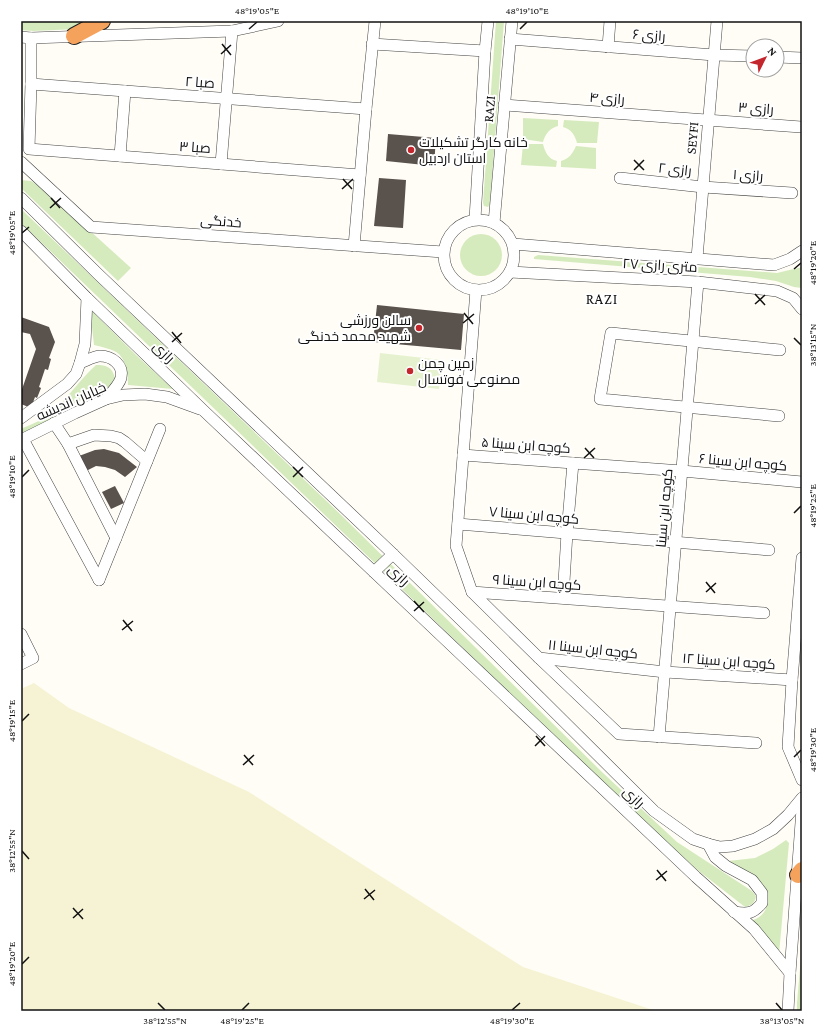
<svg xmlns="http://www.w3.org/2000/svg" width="823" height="1032" font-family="'Crimson Pro',Cairo,serif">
	<rect width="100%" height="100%" fill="#fffdf5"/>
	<!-- farmland -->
	<polygon fill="#f6f3d4" points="34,683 69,708 249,792 523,967 656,1011 21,1011 21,689"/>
	<!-- green -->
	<g fill="#d5ebbd">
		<polygon points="21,21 89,21 76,29 33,31 21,30"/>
		<polygon points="496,21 504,21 490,204 488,207 484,206 483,203"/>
		<path d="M523 118 558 120V126C550 128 545 134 543 142L523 139Z"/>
		<path d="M564 120 599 122 597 143H577C575 135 571 129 563 127Z"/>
		<path d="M523 144H543C545 152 548 159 557 161L556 167 521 165Z"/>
		<path d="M576 146 596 148V169L561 167V161C569 159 573 153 576 146Z"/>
		<polygon points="21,180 31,181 46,191 131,268 118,281 21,188"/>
		<path d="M21 209 338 512 603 773 677 842 752 891 756 896C755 903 752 905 745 907L695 868 598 778 458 643 21 223Z"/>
		<circle cx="481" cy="255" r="21"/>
		<polygon points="538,255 777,273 802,267 802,288 794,287 776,281 750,277 534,259 534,257"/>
		<path d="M90 309 136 355 173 389 128 385C128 375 126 361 119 354 113 349 102 347 94 345Z"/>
		<path d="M96 365C107 365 112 367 115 378L109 387 75 403 62 410 46 422 21 434V429C29 425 39 422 46 416 66 402 78 381 96 365Z"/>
		<path d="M786 840 789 843 779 954 753 923V920C762 917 769 909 766 899L728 861 755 858 773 849Z"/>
		<polygon points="802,945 802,1011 797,1011 797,1003"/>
	</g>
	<!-- pitch -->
	<polygon fill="#e6f2cf" points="380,353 442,360 439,389 377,382"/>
	<!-- building -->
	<g fill="#5a524d">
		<polygon points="388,134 436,138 434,166 386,161"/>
		<polygon points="379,178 406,180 403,228 374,226"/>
		<polygon points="377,305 464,314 461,350 373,342"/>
		<polygon points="21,317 49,327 55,342 49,358 51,359 48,370 45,369 39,387 41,388 37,398 35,397 31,408 21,404 21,392 36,349 30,334 21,332"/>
		<polygon points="104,449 119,453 137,467 125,477 115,470 105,467 96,466 86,471 79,456 95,450"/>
		<polygon points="115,486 124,503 111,509 102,492"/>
	</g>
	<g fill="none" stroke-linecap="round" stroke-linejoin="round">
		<defs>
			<g id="minor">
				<polyline points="21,37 31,38 232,31 278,21"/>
				<polyline points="31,38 31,84 29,149 360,175"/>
				<polyline points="510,39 714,55 753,56"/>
				<polyline points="372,44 485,51"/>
				<polyline points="608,47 610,21"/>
				<polyline points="777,57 802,58"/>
				<polyline points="31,84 366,109"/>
				<polyline points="504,105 801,127"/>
				<polyline points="120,156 125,91"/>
				<polyline points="21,162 91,227 443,252"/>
				<polyline points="221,164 232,31"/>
				<polyline points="620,178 703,187 792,193"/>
				<polyline points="21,198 98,274 393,554 489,647 654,811 693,839 708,844 720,847 733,846 755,839 773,829 788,815 802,798"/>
				<polyline points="475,219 485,51 488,21"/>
				<circle cx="479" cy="255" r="35"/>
				<polyline points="494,223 512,21"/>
				<polyline points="21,231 87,298 204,411 696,877 754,929 790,973"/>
				<polyline points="513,244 774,265 790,259 802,251"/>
				<polyline points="354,246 366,109 375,21"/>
				<polyline points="697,258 717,21"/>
				<polyline points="510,272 698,282 777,291 793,298 802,309"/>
				<polyline points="476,290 456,546 472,592 764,613"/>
				<path d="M80 363C86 361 94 356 100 356 112 356 124 365 121 378 119 385 111 393 106 399"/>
				<polyline points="779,416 600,399 611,333 780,350"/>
				<polyline points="21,418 67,384 76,374 80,363 85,344 87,298"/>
				<polyline points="54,423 68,444 116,538"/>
				<polyline points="23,439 99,580"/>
				<polyline points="21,440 75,413 106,399 123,395 145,394 167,397 200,409"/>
				<polyline points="68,444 94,435 111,436 119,438 125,442 147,461"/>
				<polyline points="463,455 682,471 802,482"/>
				<polyline points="458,524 769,550"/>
				<polyline points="802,558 792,680 788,747 802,780"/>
				<polyline points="374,572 393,554"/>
				<polyline points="99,580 160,429"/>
				<polyline points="472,592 539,658 665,672 792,680"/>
				<polyline points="563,598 567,533 573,463"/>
				<polyline points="21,634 33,658 21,664"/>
				<polyline points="539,658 619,734 756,743"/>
				<polyline points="659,737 698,282"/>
				<path d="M708 844 715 857 726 866 752 880 762 893V903C753 914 748 914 734 912"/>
				<polyline points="788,1011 790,973 802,809"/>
			</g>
			<g id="highway">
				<polyline points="74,36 102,21"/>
				<polyline points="798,875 802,870"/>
			</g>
		</defs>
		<!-- minor casing -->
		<use href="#minor" stroke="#444" stroke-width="12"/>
		<!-- highway casing -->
		<use href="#highway" stroke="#222" stroke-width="18"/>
		<!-- minor -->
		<use href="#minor" stroke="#fff" stroke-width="11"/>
		<!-- highway -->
		<use href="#highway" stroke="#f5a25d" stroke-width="16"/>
	</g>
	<!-- ticks -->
	<path fill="none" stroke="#111" stroke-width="1.5" d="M249 29 257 22M520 29 527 22M222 44 231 55M221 54 231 45M634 160 644 170M634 170 644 160M343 179 352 189M342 189 353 179M51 198 60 208M50 208 61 198M22 233 29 227M794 269 801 263M755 294 765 305M755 304 765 295M464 313 473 324M463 323 474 314M172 332 181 343M794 338 801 345M172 342 182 333M585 448 594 458M584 458 595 448M293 467 303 477M22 477 29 470M293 477 303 467M794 513 801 506M706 582 715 593M706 592 716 583M414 601 424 612M414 611 424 602M123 620 132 631M122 630 133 621M22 721 29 714M536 736 545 746M535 746 545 736M244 755 253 765M794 757 801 750M243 765 254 755M22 851 29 859M657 870 666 881M656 880 667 871M365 889 374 900M364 899 375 890M73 908 83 919M73 918 83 909M22 964 29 957M158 1003 165 1010M776 1003 782 1010M242 1010 249 1003M512 1010 520 1003"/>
	<!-- markers -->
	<g fill="#c4262e" stroke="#fff" stroke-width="1.5">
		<circle cx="411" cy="150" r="4"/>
		<circle cx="419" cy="328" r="4"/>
		<circle cx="410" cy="371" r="4"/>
	</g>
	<g text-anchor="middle" stroke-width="4" stroke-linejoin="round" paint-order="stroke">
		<!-- street labels -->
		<g font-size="14" fill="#111" stroke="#fff">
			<text transform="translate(649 35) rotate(4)" y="5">رازی ۶</text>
			<text transform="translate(200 82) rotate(4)" y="5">صبا ۲</text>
			<text transform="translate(607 98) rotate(4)" y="5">رازی ۴</text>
			<text transform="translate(756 108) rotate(4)" y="5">رازی ۳</text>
			<text transform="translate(489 109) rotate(-85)" y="5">RAZI</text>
			<text transform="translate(692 138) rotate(-85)" y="5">SEYFI</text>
			<text transform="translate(195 147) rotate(4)" y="5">صبا ۳</text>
			<text transform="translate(675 169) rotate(6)" y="5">رازی ۲</text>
			<text transform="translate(748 175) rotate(4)" y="5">رازی ۱</text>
			<text transform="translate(221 221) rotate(4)" y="5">خدنگی</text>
			<text transform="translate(660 265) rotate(3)" y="5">۲۷ متری رازی</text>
			<text transform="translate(164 352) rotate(44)" y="5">رازی</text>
			<text transform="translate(71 401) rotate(-24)" y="5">خیابان اندیشه</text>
			<text transform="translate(526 445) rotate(4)" y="5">کوچه ابن سینا ۵</text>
			<text transform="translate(743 462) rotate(5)" y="5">کوچه ابن سینا ۶</text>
			<text transform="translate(664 508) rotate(-85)" y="5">کوچه ابن سینا</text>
			<text transform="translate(534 515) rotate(5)" y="5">کوچه ابن سینا ۷</text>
			<text transform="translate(399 575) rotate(43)" y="5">رازی</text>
			<text transform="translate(537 582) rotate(4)" y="5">کوچه ابن سینا ۹</text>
			<text transform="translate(593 649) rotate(6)" y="5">کوچه ابن سینا ۱۱</text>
			<text transform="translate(729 661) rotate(4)" y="5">کوچه ابن سینا ۱۲</text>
			<text transform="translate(634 797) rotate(43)" y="5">رازی</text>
		</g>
		<!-- poi labels -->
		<g font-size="14" fill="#111" stroke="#fff" text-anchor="start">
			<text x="419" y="147">خانه کارگر تشکیلات<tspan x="419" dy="16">استان اردبیل</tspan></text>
			<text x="411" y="325" text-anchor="end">سالن ورزشی<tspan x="411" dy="16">شهید محمد خدنگی</tspan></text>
			<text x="418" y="368">زمین چمن<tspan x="418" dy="16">مصنوعی فوتسال</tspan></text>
		</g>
		<!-- neighbourhood labels -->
		<g font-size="15" letter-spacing="1" fill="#111" stroke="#fff">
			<text x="602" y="304">RAZI</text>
		</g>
	</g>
	<!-- border -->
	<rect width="823" height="1032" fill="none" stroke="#ffffff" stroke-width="44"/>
	<!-- north arrow -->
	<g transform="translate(765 58) rotate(48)"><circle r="19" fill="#ffffff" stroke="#a0a0a0"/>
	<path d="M0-3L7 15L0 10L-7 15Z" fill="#c4262e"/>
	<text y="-6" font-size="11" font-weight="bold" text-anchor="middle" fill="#111111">N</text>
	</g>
	<rect x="22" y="22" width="779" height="988" fill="none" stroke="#111" stroke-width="1.5"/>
	<g font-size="10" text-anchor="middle" fill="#111">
		<text x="257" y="14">48°19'05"E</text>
		<text x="527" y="14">48°19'10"E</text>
		<text transform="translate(11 233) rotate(-90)" y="4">48°19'05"E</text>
		<text transform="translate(812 263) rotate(-90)" y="4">48°19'20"E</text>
		<text transform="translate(812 345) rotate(-90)" y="4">38°13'15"N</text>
		<text transform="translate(11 477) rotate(-90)" y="4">48°19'10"E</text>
		<text transform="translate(812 506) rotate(-90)" y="4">48°19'25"E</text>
		<text transform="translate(11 721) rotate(-90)" y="4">48°19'15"E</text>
		<text transform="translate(812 750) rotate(-90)" y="4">48°19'30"E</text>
		<text transform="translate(11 851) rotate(-90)" y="4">38°12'55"N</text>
		<text transform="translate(11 964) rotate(-90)" y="4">48°19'20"E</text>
		<text x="165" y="1024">38°12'55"N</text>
		<text x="242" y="1024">48°19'25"E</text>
		<text x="512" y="1024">48°19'30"E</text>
		<text x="782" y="1024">38°13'05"N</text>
	</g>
</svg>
